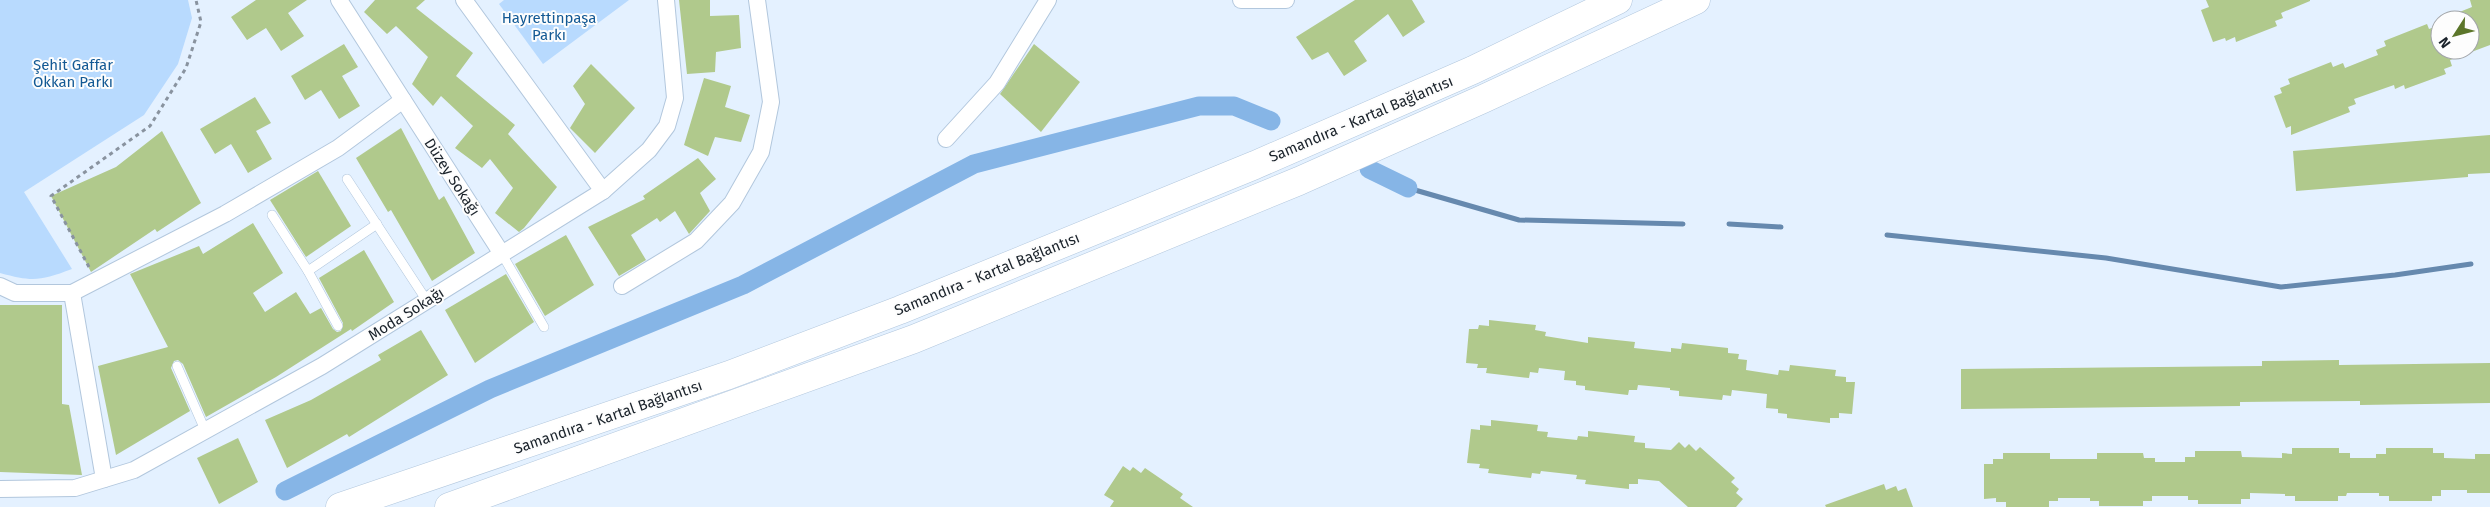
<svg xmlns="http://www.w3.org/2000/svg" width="2490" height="507" font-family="'Fira Sans',sans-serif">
	<rect width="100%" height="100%" fill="#e4f1ff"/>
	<!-- green -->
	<g fill="#b8dafe">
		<path d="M0 0H188L192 18 178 64 144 115 24 192 72 269C40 281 33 282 0 273Z"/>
		<polygon points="504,0 629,0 543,64 499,4"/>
	</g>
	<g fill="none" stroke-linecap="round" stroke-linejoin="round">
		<!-- stream -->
		<g stroke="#6689ae" stroke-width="5">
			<polyline points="1408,188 1519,220 1683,224"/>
			<polyline points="1729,224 1781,227"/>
			<polyline points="1887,235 2106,258 2281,287 2395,275 2471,264"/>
		</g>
		<!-- canal -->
		<g stroke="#86b5e6" stroke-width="19">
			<polyline points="1369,169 1408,188"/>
			<polyline points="285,491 490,389 743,285 974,164 1199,106 1234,106 1271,121"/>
		</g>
	</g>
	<!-- building -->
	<g fill="#b0c98c">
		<polygon points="256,0 307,0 288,13 304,36 281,51 266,28 247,40 231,17"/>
		<polygon points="375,0 425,0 416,8 473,53 456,76 515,125 508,134 557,187 524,228 519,232 495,213 513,188 490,159 482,168 455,148 473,126 441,96 433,106 412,84 428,57 396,26 387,34 364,12"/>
		<polygon points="679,0 710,0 710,16 739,15 741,48 716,52 715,72 687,74"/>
		<polygon points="1355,0 1412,0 1425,22 1403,37 1388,14 1354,41 1367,61 1344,76 1328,52 1312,60 1296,37"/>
		<polygon points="2206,0 2310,0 2310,1 2281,13 2283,18 2275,21 2277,26 2236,42 2235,37 2226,41 2225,38 2213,42 2201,10 2209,7"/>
		<polygon points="2470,0 2490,0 2490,45 2450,60 2452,66 2444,69 2446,74 2405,89 2404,85 2395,89 2394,85 2354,99 2356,104 2348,107 2350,112 2291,135 2291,126 2286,128 2274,96 2282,93 2280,88 2290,84 2288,79 2331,62 2333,67 2343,63 2345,68 2370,58 2378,55 2376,50 2386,46 2384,41 2427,24 2429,29 2440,25 2440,50 2470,50 2470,20 2442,19 2472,7"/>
		<polygon points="344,44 358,67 342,76 360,106 339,119 321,90 305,100 291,76"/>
		<polygon points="1034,44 1080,82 1041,132 1000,94"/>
		<polygon points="591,64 635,108 595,153 570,128 585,104 573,86"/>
		<polygon points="704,78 731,86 725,107 750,115 741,142 715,137 708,156 684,145"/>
		<polygon points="255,97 271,123 256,131 272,159 248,173 231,144 215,154 200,129"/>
		<polygon points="401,128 439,200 444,196 475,253 432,281 391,210 388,212 356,158"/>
		<polygon points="162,131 201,203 157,232 155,229 91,272 51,196 116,167"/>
		<polygon points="2490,135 2490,173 2468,174 2468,177 2296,191 2293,151"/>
		<polygon points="698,158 716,179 700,193 710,211 689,234 675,211 660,222 657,218 631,235 646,260 619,276 588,227 645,199 643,196"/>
		<polygon points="318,171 351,226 306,257 270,200"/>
		<polygon points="253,223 283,273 253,293 265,312 296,292 310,314 321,308 333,329 337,332 341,331 343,323 319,278 364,250 394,302 352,331 351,329 276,377 206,417 183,364 178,360 174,361 171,368 190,411 116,455 98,366 168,347 130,274 199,246 203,254"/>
		<polygon points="566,235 594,285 545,316 515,264"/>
		<polygon points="506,274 534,322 475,363 445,310"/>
		<polygon points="0,305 62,305 62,404 69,405 82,475 0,472"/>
		<polygon points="1489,320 1536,325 1535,330 1546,332 1545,336 1588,343 1588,337 1635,342 1634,348 1671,352 1671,348 1681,349 1682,343 1728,348 1728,353 1739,354 1738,359 1747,360 1746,370 1778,375 1779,370 1789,371 1790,365 1836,370 1835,376 1846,377 1846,382 1855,382 1852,414 1839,413 1839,418 1830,418 1830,423 1787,418 1787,414 1778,413 1778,409 1766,408 1767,394 1732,390 1731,396 1723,395 1722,400 1679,396 1679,391 1670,390 1670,388 1638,385 1637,390 1629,390 1628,395 1585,390 1585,386 1576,385 1576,381 1564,380 1565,371 1539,368 1538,373 1530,372 1529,378 1486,373 1487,368 1477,368 1478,364 1466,363 1469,329 1478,329 1479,325 1489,326"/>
		<polygon points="421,330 448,375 349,437 347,434 287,468 265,420 311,400 381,360 378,355"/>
		<polygon points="2339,360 2339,365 2490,363 2490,403 2360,405 2360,401 2240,402 2240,406 1961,409 1961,369 2262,366 2262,361"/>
		<polygon points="1491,420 1538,425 1537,431 1548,432 1547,437 1577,440 1578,436 1588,437 1588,431 1635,436 1634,442 1645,443 1645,448 1671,450 1679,442 1685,448 1689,444 1696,451 1700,447 1735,478 1731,482 1739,489 1736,493 1743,499 1736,507 1688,507 1659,481 1638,479 1638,484 1629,484 1629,489 1585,484 1586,480 1576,479 1577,475 1541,471 1540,474 1532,473 1531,478 1488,473 1489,469 1479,468 1480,464 1467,463 1471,429 1480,430 1480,425 1491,426"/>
		<polygon points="238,438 258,482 219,504 197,458"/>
		<polygon points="2292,448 2339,448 2339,453 2350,453 2350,458 2376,458 2376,454 2386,454 2386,448 2433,448 2433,453 2444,453 2444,458 2475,459 2475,454 2490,454 2490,493 2467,493 2467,490 2441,490 2441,496 2432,496 2432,501 2389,501 2389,496 2379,496 2379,493 2347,493 2346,496 2338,496 2338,501 2295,501 2295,496 2285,496 2285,494 2250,493 2250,499 2241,499 2241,504 2198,504 2198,500 2188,500 2188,496 2152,496 2152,501 2143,501 2143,506 2099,506 2099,501 2090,501 2090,498 2058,498 2058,501 2049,501 2049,507 2006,507 2006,502 1996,502 1996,498 1984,499 1984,464 1993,464 1993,459 2003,459 2003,453 2050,453 2050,459 2097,459 2097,453 2143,453 2144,458 2155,458 2155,462 2185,462 2185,457 2195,457 2195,451 2241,451 2242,457 2282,458 2282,453 2292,454"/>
		<polygon points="1123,466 1130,471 1133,467 1141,473 1145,468 1183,494 1180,498 1193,507 1110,507 1114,501 1104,495"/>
		<polygon points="1884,484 1886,490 1896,486 1898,491 1906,488 1913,507 1826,507 1825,505"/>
	</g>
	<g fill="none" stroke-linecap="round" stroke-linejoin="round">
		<defs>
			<g id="lane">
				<polyline points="347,179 427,301"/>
				<polyline points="272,215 308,271 338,326"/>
				<polyline points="502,254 544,327"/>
				<polyline points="308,271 377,224"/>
				<polyline points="177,366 205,430"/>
			</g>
			<g id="street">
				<polyline points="464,0 603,191"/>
				<polyline points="1241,0 1286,0"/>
				<polyline points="403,100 502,254"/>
				<polyline points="946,139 997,83 1048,0"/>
				<polyline points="0,286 15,293 72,293 225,214 338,148 403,100 339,0"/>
				<polyline points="622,286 696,241 732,203 761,152 771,102 757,0"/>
				<polyline points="72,293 104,479"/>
				<polyline points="0,489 75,488 134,470 322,366 603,191 649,150 667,126 675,98 666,0"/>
			</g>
			<g id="highway">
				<polyline points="340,507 729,375 900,310 1255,165 1473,70 1618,0"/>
				<polyline points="449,507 914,339 1299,181 1483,99 1696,0"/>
			</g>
		</defs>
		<!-- lane casing -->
		<use href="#lane" stroke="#b2c7dd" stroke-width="10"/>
		<!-- street casing -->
		<use href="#street" stroke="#b2c7dd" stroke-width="18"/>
		<!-- highway casing -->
		<use href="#highway" stroke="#b2c7dd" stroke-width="29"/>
		<!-- path -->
		<polyline stroke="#89939f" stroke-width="3" stroke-dasharray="4 4" stroke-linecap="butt" points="89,267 51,196 150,126 186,68 201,22 196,0"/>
		<!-- lane -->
		<use href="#lane" stroke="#fff" stroke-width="9"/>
		<!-- street -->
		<use href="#street" stroke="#fff" stroke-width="16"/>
		<!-- highway -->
		<use href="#highway" stroke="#fff" stroke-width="28"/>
	</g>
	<g text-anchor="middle" stroke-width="4" stroke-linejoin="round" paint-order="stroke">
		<!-- park labels -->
		<g font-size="15" fill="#135994" stroke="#fdfdfd">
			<text x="549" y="23">Hayrettinpaşa<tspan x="549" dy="17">Parkı</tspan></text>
			<text x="73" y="70">Şehit Gaffar<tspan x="73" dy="17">Okkan Parkı</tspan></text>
		</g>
		<!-- street labels -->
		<g font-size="15" fill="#1a222a" stroke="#fdfdfd">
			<text transform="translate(1361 119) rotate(-23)" y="5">Samandıra - Kartal Bağlantısı</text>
			<text transform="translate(452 177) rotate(57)" y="5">Düzey Sokağı</text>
			<text transform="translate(987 274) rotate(-22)" y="5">Samandıra - Kartal Bağlantısı</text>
			<text transform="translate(406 314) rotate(-32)" y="5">Moda Sokağı</text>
			<text transform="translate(608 417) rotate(-19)" y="5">Samandıra - Kartal Bağlantısı</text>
		</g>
	</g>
	<!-- north arrow -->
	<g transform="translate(2455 35) rotate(234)"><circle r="24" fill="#fdfdfd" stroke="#a2a5a9"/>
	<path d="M0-4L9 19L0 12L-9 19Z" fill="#5c762a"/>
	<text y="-8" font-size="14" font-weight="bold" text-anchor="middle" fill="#1a222a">N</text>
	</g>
</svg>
